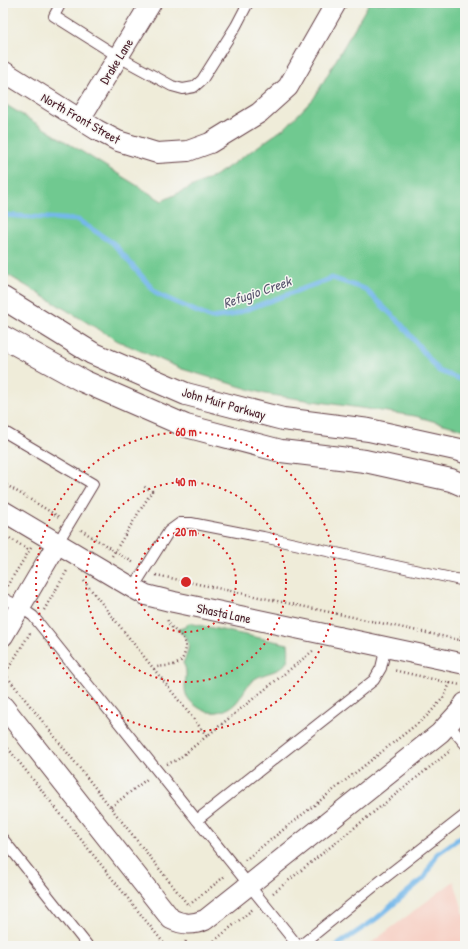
<svg xmlns="http://www.w3.org/2000/svg" width="468" height="949" font-family="'Patrick Hand',sans-serif">
	<rect width="100%" height="100%" fill="#f6f6f2"/>
	<filter id="ink" filterUnits="userSpaceOnUse"><feTurbulence type="fractalNoise" baseFrequency=".025" numOctaves="2"/><feDisplacementMap in="SourceGraphic" scale="8" xChannelSelector="R" yChannelSelector="G"/><feConvolveMatrix kernelMatrix="1 2 1 2 8 2 1 2 1" color-interpolation-filters="sRGB"/></filter>
	<filter id="wash" filterUnits="userSpaceOnUse"><feTurbulence type="fractalNoise" baseFrequency=".012" numOctaves="4" result="noise"/><feDisplacementMap in="SourceGraphic" scale="16" xChannelSelector="R" yChannelSelector="G"/><feGaussianBlur stdDeviation="0.9" result="paint"/><feColorMatrix in="noise" values="0 0 0 0 0 0 0 0 0 0 0 0 0 0 0 0 0 1.4 0 .05"/><feComposite in="paint" operator="in"/></filter>
	<g filter="url(#wash)">
		<rect width="100%" height="100%" fill="#efecd9"/>
		<!-- built -->
		<polygon fill="#f7d1c6" points="454,881 465,917 465,946 367,946"/>
		<!-- green -->
		<g fill="#6fc990" stroke="#5c745e">
			<polygon points="369,3 465,3 465,430 415,416 265,394 182,369 118,341 3,272 3,103 162,201 218,174 286,127 314,98"/>
			<path d="M189 623 288 644C293 676 268 668 252 681 245 687 242 697 236 703 226 712 211 716 199 708 173 692 193 678 183 663 190 649 192 639 177 630L185 627Z"/>
		</g>
		<g fill="none" stroke-linecap="round" stroke-linejoin="round">
			<!-- stream -->
			<g stroke="#74b8ea" stroke-width="5">
				<polyline points="3,215 78,220 113,243 157,294 211,318 232,315 332,278 365,289 401,324 439,371 465,381"/>
				<polyline points="336,946 376,919 424,878 437,854 465,834"/>
			</g>
		</g>
	</g>
	<g filter="url(#ink)">
		<g fill="none" stroke-linecap="round" stroke-linejoin="round">
			<defs>
				<g id="service">
					<polyline points="61,3 54,16 119,57 172,86 183,89 194,87 202,80 236,26 248,3"/>
					<polyline points="3,431 93,484 57,544"/>
					<polyline points="133,588 169,531 180,523 191,523 263,537 465,581"/>
					<polyline points="3,598 20,607 33,616 298,946"/>
					<polyline points="449,725 465,744"/>
					<polyline points="197,820 374,680 381,668 386,647"/>
					<polyline points="3,839 88,946"/>
					<polyline points="300,946 383,879 465,815"/>
				</g>
				<g id="minor">
					<polyline points="3,71 97,130 118,141 157,153 188,151 210,143 259,113 288,87 336,3"/>
					<polyline points="80,119 151,3"/>
					<polyline points="3,511 133,588 146,595 174,602 465,664"/>
					<polyline points="3,636 57,544"/>
					<path d="M3 706 171 919C183 925 193 925 205 920L440 733 461 710 465 703"/>
				</g>
				<g id="secondary">
					<polyline points="3,298 92,353 186,394 283,419 369,430 460,450 465,452"/>
					<polyline points="3,337 83,381 186,426 281,451 365,461 451,480 465,486"/>
				</g>
			</defs>
			<!-- service casing -->
			<use href="#service" stroke="#633e45" stroke-width="12"/>
			<!-- minor casing -->
			<use href="#minor" stroke="#633e45" stroke-width="22"/>
			<!-- secondary casing -->
			<use href="#secondary" stroke="#633e45" stroke-width="24"/>
			<!-- path -->
			<g stroke="#633e45" stroke-width="2.5" stroke-dasharray="1 3" stroke-linecap="butt">
				<polyline points="3,483 59,517"/>
				<polyline points="81,530 134,563"/>
				<polyline points="3,534 29,550"/>
				<polyline points="112,556 152,491 143,486"/>
				<polyline points="156,575 460,640"/>
				<polyline points="84,581 207,736"/>
				<polyline points="7,586 31,548"/>
				<polyline points="44,610 68,569"/>
				<polyline points="30,633 5,674 188,905"/>
				<polyline points="460,641 465,620"/>
				<path d="M154 669 157 667C167 665 180 668 184 655 192 634 170 634 167 618"/>
				<polyline points="450,683 461,685"/>
				<polyline points="3,742 166,946"/>
				<polyline points="167,764 177,760 314,650"/>
				<polyline points="111,807 147,779"/>
				<polyline points="245,860 427,716 444,697 450,683 393,670"/>
				<polyline points="273,893 450,751 449,750"/>
				<polyline points="189,905 225,876"/>
				<polyline points="185,946 186,940"/>
				<polyline points="208,946 253,909"/>
			</g>
			<!-- service -->
			<use href="#service" stroke="#fff" stroke-width="10"/>
			<!-- minor -->
			<use href="#minor" stroke="#fff" stroke-width="20"/>
			<!-- secondary -->
			<use href="#secondary" stroke="#fff" stroke-width="22"/>
		</g>
	</g>
	<!-- distance rings -->
	<g fill="none" stroke="#d62828" stroke-width="2" stroke-dasharray="2 4">
		<circle cx="186" cy="582" r="50"/>
		<circle cx="186" cy="582" r="100"/>
		<circle cx="186" cy="582" r="150"/>
	</g>
	<g text-anchor="middle" stroke-width="3" stroke-linejoin="round" paint-order="stroke">
		<!-- street labels -->
		<g font-size="13" fill="#4a1f2b" stroke="#f6f6f2">
			<text transform="translate(116 61) rotate(-58)" y="5">Drake Lane</text>
			<text transform="translate(81 118) rotate(30)" y="5">North Front Street</text>
			<text transform="translate(224 403) rotate(16)" y="5">John Muir Parkway</text>
			<text transform="translate(224 613) rotate(12)" y="5">Shasta Lane</text>
		</g>
		<!-- water labels -->
		<g font-size="14" font-style="italic" fill="#59556e" stroke="#f6f6f2">
			<text transform="translate(257 292) rotate(-19)" y="5">Refugio Creek</text>
		</g>
	</g>
	<circle cx="186" cy="582" r="6" fill="#d62828" stroke="#f6f6f2" stroke-width="2"/>
	<g font-size="12" text-anchor="middle" font-weight="bold" fill="#d62828" stroke="#f6f6f2" stroke-width="3" stroke-linejoin="round" paint-order="stroke">
		<text x="186" y="436">60 m</text>
		<text x="186" y="486">40 m</text>
		<text x="186" y="536">20 m</text>
	</g>
	<!-- margin -->
	<rect width="468" height="949" fill="none" stroke="#f6f6f2" stroke-width="16"/>
</svg>
